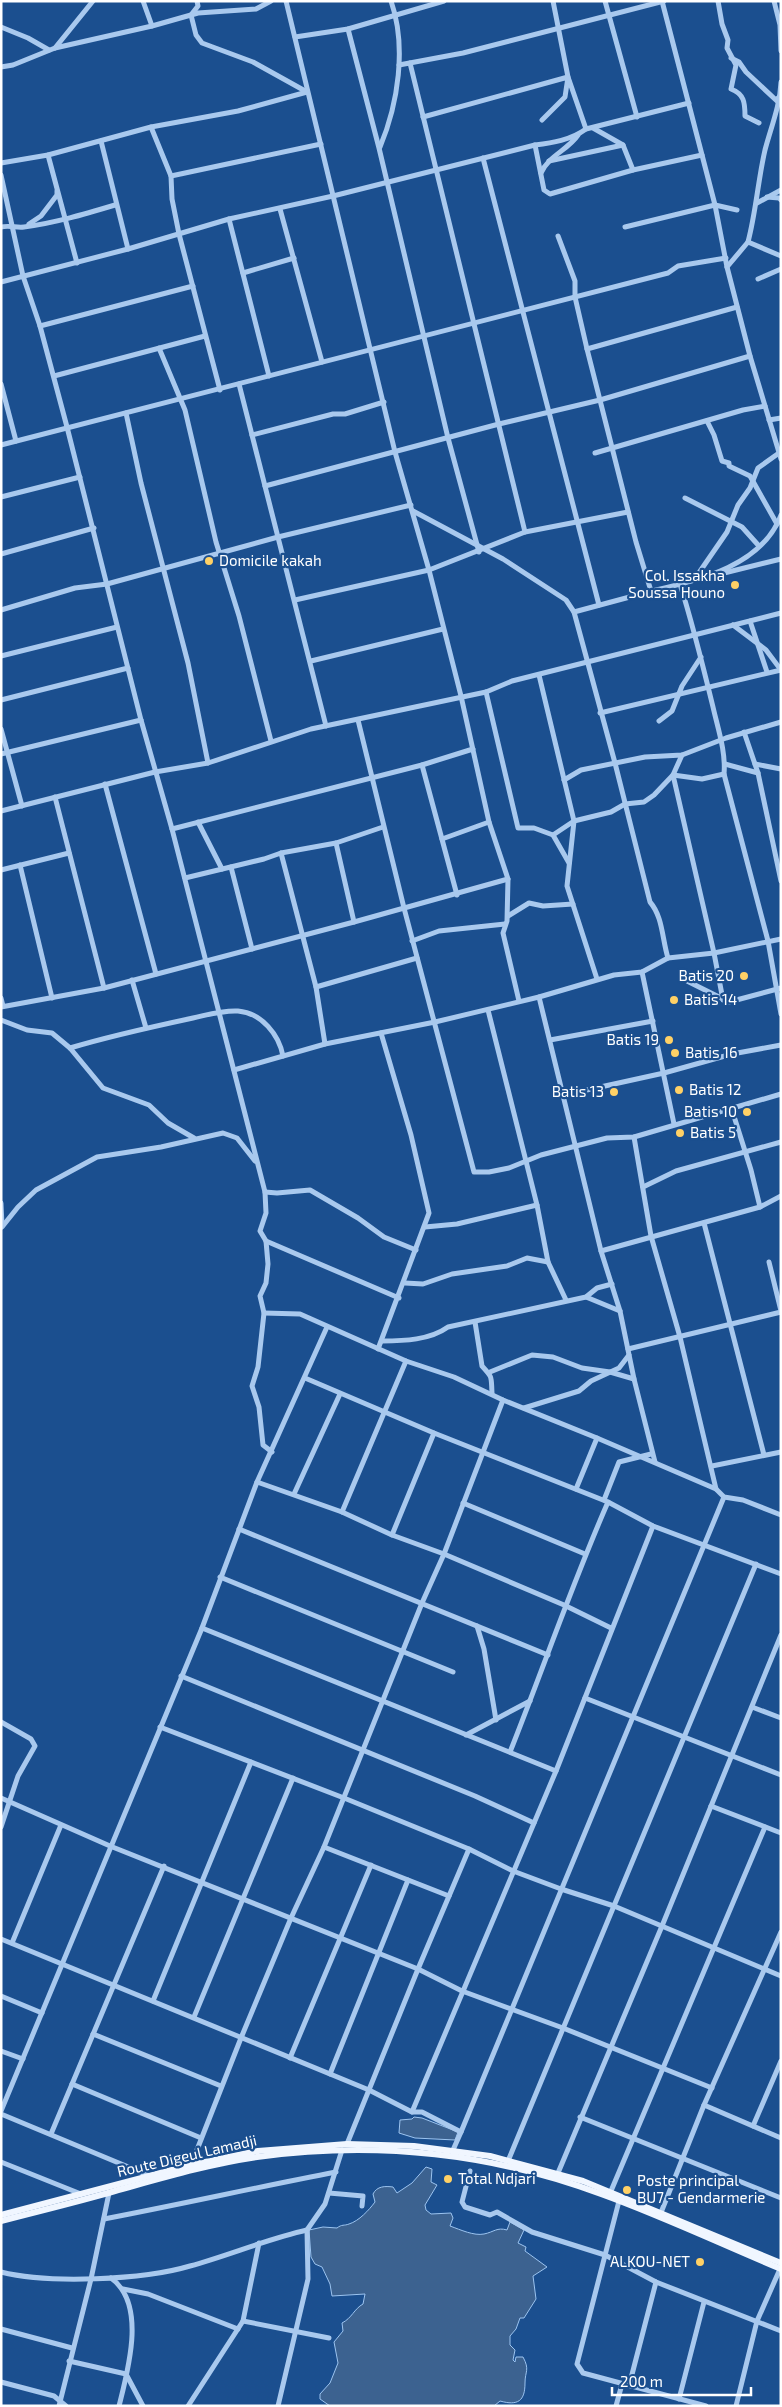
<svg xmlns="http://www.w3.org/2000/svg" width="782" height="2407" font-family="'Exo 2',sans-serif">
	<rect width="100%" height="100%" fill="#1b4f8f"/>
	<!-- water -->
	<g fill="#3c6290" stroke="#9cc4f0">
		<polygon points="414,2117 422,2118 458,2132 455,2140 415,2138 399,2133 400,2120 412,2119"/>
		<path d="M426 2167 432 2169 431 2182 437 2185 425 2205 426 2210 431 2214 451 2213 453 2218 450 2226C461 2230 474 2236 484 2234 494 2232 497 2227 507 2230L510 2222 524 2230 518 2243 526 2247 525 2251 547 2267 533 2276 536 2299 524 2318H520L516 2329 510 2336V2345L515 2350 513 2360 515 2362 516 2357H523C530 2370 525 2371 525 2383 525 2401 518 2406 500 2401L494 2406H330L320 2399V2394L330 2383 338 2363 334 2342 343 2331 342 2323C352 2318 354 2309 363 2304L365 2294 332 2296 330 2284 322 2267 315 2264 311 2257 309 2230 323 2227 337 2228C342 2224 344 2226 349 2224 359 2221 369 2210 375 2202L373 2194C377 2186 385 2186 393 2187L397 2193 412 2183Z"/>
	</g>
	<g fill="none" stroke-linecap="round" stroke-linejoin="round">
		<!-- minor -->
		<g stroke="#a9c9ee" stroke-width="5">
			<polyline points="143,1 152,26"/>
			<polyline points="197,1 198,6 191,15 196,35 202,43 253,62 307,92"/>
			<polyline points="286,1 395,452 429,570 461,696 489,822 508,879 507,921 503,933 519,1001"/>
			<polyline points="553,1 568,77 586,129"/>
			<polyline points="605,1 637,117"/>
			<polyline points="662,1 715,205 727,267 750,356 781,459"/>
			<path d="M718 1 722 24 728 40 727 48 736 65 731 89C744 94 745 102 745 116L759 123"/>
			<polyline points="774,1 780,25 781,51"/>
			<polyline points="1,27 28,38 49,50"/>
			<polyline points="348,29 379,148 448,438 479,552"/>
			<polyline points="295,37 348,29 444,1"/>
			<polyline points="55,48 93,1"/>
			<polyline points="731,58 739,62 746,72 777,101 778,98"/>
			<polyline points="410,63 525,532"/>
			<polyline points="399,65 463,53 664,1"/>
			<polyline points="1,67 13,65 55,48 152,26 198,13 256,9 271,1"/>
			<path d="M781 82C780 106 771 127 765 150 758 180 756 212 748 242L781 256"/>
			<polyline points="423,117 568,77 565,97 542,120"/>
			<polyline points="151,127 171,176 172,199 179,234 220,390"/>
			<polyline points="593,128 623,145 633,170"/>
			<polyline points="101,141 128,249"/>
			<polyline points="535,145 544,190 550,194 633,170 702,155"/>
			<path d="M380 147C398 104 407 47 391 1"/>
			<polyline points="48,155 77,263"/>
			<polyline points="483,158 599,605"/>
			<polyline points="549,161 623,145"/>
			<polyline points="1,163 48,155 151,127 238,111 307,92"/>
			<path d="M541 173C548 156 568 150 578 135"/>
			<polyline points="1,175 23,276 40,326 67,427 141,720 172,829 265,1192 266,1213 260,1231 266,1241 268,1264 266,1283 260,1296 264,1313 258,1367 252,1386 259,1407 263,1445 272,1452"/>
			<polyline points="171,176 321,144"/>
			<polyline points="767,197 779,198 781,200"/>
			<polyline points="757,203 781,190"/>
			<polyline points="280,209 322,362"/>
			<polyline points="229,219 269,376"/>
			<polyline points="29,224 41,216 57,195 57,191"/>
			<path d="M1 227C10 225 16 228 24 227 55 223 85 214 115 205"/>
			<polyline points="625,227 715,205 737,210"/>
			<polyline points="558,236 575,281 575,297 587,349 636,542 651,591"/>
			<polyline points="727,267 748,242"/>
			<polyline points="243,273 294,258"/>
			<polyline points="758,279 781,269"/>
			<path d="M1 282 128 249 229 219 333 196 535 145C552 143 571 140 586 129L689 103"/>
			<polyline points="40,326 193,286"/>
			<polyline points="159,348 185,410 216,542 239,616 271,741"/>
			<polyline points="587,349 737,307"/>
			<polyline points="54,376 205,336"/>
			<polyline points="1,384 16,441"/>
			<polyline points="239,384 326,726"/>
			<polyline points="126,413 141,483 188,663 208,763"/>
			<polyline points="769,420 781,418"/>
			<polyline points="707,421 714,435 722,461 729,463 729,466 750,476 777,524"/>
			<polyline points="252,435 333,414 345,414 384,402"/>
			<polyline points="1,445 668,273 678,266 726,258"/>
			<polyline points="595,453 743,410 765,406"/>
			<polyline points="265,486 499,424 600,400 750,356"/>
			<polyline points="1,497 80,477"/>
			<polyline points="685,498 742,527 759,546"/>
			<path d="M413 511 503 559 566 600 574 612 615 763 650 902C663 917 662 939 668 958"/>
			<polyline points="1,554 94,528"/>
			<polyline points="716,575 781,559"/>
			<polyline points="694,580 727,532 738,505 750,488 758,468 779,453"/>
			<path d="M680 584C693 625 703 666 713 707 718 729 726 752 724 774L768 941 781 1014"/>
			<polyline points="295,600 429,570 525,532 628,512"/>
			<polyline points="1,610 75,588 107,584 278,537 411,505"/>
			<path d="M574 612C600 605 626 598 652 591 699 580 762 566 781 515"/>
			<polyline points="750,621 767,672"/>
			<polyline points="733,625 766,650 781,670"/>
			<polyline points="1,656 117,627"/>
			<polyline points="311,661 443,629"/>
			<polyline points="539,675 574,821 567,886 597,979"/>
			<polyline points="486,692 518,828 534,828 553,835"/>
			<polyline points="1,700 128,668"/>
			<polyline points="600,713 781,670"/>
			<polyline points="358,720 404,908 474,1172 489,1172 509,1168 541,1155 607,1138 634,1137 781,1094"/>
			<polyline points="659,721 672,711 682,686 701,657"/>
			<polyline points="1,729 22,806"/>
			<polyline points="744,732 758,773 781,881"/>
			<polyline points="1,754 141,720"/>
			<polyline points="682,755 673,775 714,953 723,1000"/>
			<polyline points="725,764 758,773"/>
			<polyline points="755,764 781,769"/>
			<polyline points="422,765 457,895"/>
			<polyline points="564,780 581,770 645,757 682,755 726,738 781,722"/>
			<polyline points="105,784 156,974"/>
			<polyline points="55,797 104,988"/>
			<polyline points="1,811 155,772 208,763 311,729 486,692 512,681 781,613"/>
			<polyline points="198,822 222,869"/>
			<polyline points="172,829 422,765 473,749"/>
			<polyline points="442,839 489,822"/>
			<polyline points="336,843 354,922"/>
			<polyline points="281,853 316,987 325,1044"/>
			<polyline points="569,863 553,835 574,821 611,812 625,804 644,802 654,795 673,775 702,779 724,774"/>
			<polyline points="20,865 52,998"/>
			<polyline points="231,867 252,949"/>
			<polyline points="1,870 69,853"/>
			<polyline points="185,878 264,859 281,853 336,843 383,827"/>
			<polyline points="508,916 529,903 543,906 573,904"/>
			<polyline points="412,941 439,931 505,924"/>
			<polyline points="642,972 674,1124"/>
			<polyline points="132,980 146,1028"/>
			<polyline points="687,981 729,1002 781,988"/>
			<polyline points="316,987 417,958"/>
			<polyline points="539,997 601,1251 620,1311 634,1379 655,1462"/>
			<polyline points="1,998 3,1006"/>
			<polyline points="1,1007 104,988 354,922 508,879"/>
			<polyline points="488,1010 537,1205 548,1262 566,1300"/>
			<polyline points="1,1020 27,1030 52,1033 70,1048 103,1088 149,1105 168,1123 194,1138"/>
			<polyline points="550,1040 653,1021"/>
			<path d="M70 1048C110 1036 151 1027 193 1018 207 1015 223 1010 238 1011 262 1013 279 1035 283 1056"/>
			<polyline points="234,1070 325,1044 435,1022 539,997 614,975 642,972 668,958 714,953 781,939"/>
			<polyline points="564,1095 664,1073 732,1054 781,1045"/>
			<polyline points="732,1110 751,1170 760,1207"/>
			<polyline points="634,1137 651,1236 680,1337 716,1489"/>
			<polyline points="643,1187 676,1171 781,1142"/>
			<polyline points="265,1192 277,1193 310,1190 358,1218 384,1237 416,1250"/>
			<polyline points="1,1203 2,1226"/>
			<polyline points="704,1223 764,1455"/>
			<polyline points="2,1227 18,1207 36,1190 97,1157 161,1147 223,1133 237,1138 255,1161"/>
			<polyline points="425,1227 457,1224 537,1205"/>
			<polyline points="266,1241 399,1298"/>
			<polyline points="601,1251 760,1207 781,1196"/>
			<polyline points="769,1262 781,1311"/>
			<polyline points="405,1283 423,1284 452,1274 507,1266 527,1258 548,1262"/>
			<polyline points="586,1297 620,1311"/>
			<polyline points="264,1313 300,1314 406,1361 454,1377 503,1400 597,1438 716,1489 724,1497 743,1500 781,1515"/>
			<path d="M475 1322 482 1366C493 1378 491 1376 492 1393"/>
			<path d="M382 1341C404 1341 430 1340 448 1327L586 1297 597 1288 612 1284"/>
			<polyline points="378,1349 429,1213 411,1135 381,1033"/>
			<polyline points="628,1349 781,1312"/>
			<polyline points="490,1372 532,1355 553,1357 582,1368 610,1372 634,1379"/>
			<polyline points="305,1378 434,1433 608,1502 653,1526 781,1574"/>
			<polyline points="524,1408 579,1391 591,1381 619,1368 629,1355"/>
			<polyline points="712,1466 781,1452"/>
			<polyline points="257,1482 342,1512 392,1535 444,1554 564,1605 611,1628"/>
			<polyline points="576,1489 597,1438"/>
			<polyline points="294,1494 340,1394"/>
			<polyline points="604,1500 619,1462 651,1454"/>
			<polyline points="463,1503 585,1554"/>
			<polyline points="342,1512 406,1361"/>
			<polyline points="239,1529 548,1655"/>
			<polyline points="392,1535 434,1433"/>
			<polyline points="220,1577 453,1672"/>
			<polyline points="477,1626 484,1649 496,1720"/>
			<polyline points="202,1628 556,1771"/>
			<polyline points="181,1676 475,1796 534,1823"/>
			<polyline points="585,1698 781,1775"/>
			<polyline points="752,1707 781,1718"/>
			<polyline points="1,1722 31,1739 35,1746 18,1776 1,1827"/>
			<polyline points="160,1727 344,1798 469,1849 513,1871 561,1889 614,1906 781,1976"/>
			<polyline points="466,1735 530,1701"/>
			<path d="M510 1752C543 1669 572 1584 608 1502"/>
			<polyline points="1,1798 110,1846 418,1969 462,1991 563,2028 712,2088"/>
			<polyline points="711,1806 781,1833"/>
			<polyline points="324,1847 449,1896"/>
			<polyline points="1,1939 369,2090 412,2112 422,2112 461,2132 453,2150"/>
			<polyline points="12,1943 61,1825"/>
			<polyline points="1,1996 42,2013"/>
			<polyline points="153,2001 251,1762"/>
			<polyline points="194,2017 293,1778"/>
			<polyline points="93,2034 221,2086"/>
			<polyline points="1,2051 23,2059"/>
			<polyline points="290,2058 371,1865"/>
			<polyline points="330,2074 408,1880"/>
			<polyline points="72,2084 201,2138"/>
			<polyline points="704,2105 781,2138"/>
			<polyline points="1,2111 202,1628 257,1482 327,1327"/>
			<polyline points="412,2112 556,1771 653,1526"/>
			<polyline points="1,2114 150,2176"/>
			<polyline points="580,2117 781,2198"/>
			<polyline points="753,2126 781,2061"/>
			<polyline points="461,2132 724,1497"/>
			<polyline points="51,2134 164,1866"/>
			<polyline points="347,2144 418,1969 469,1849"/>
			<polyline points="508,2161 756,1564"/>
			<polyline points="1,2162 81,2194"/>
			<polyline points="191,2165 241,2038 291,1918 324,1847 422,1603 444,1554 503,1400"/>
			<polyline points="470,2171 462,2202 465,2207 490,2215 497,2212 532,2232 605,2255 656,2282 781,2331"/>
			<polyline points="558,2173 662,1926 781,1635"/>
			<polyline points="611,2191 765,1827"/>
			<polyline points="329,2193 363,2196 362,2206"/>
			<polyline points="619,2201 577,2364 583,2373 706,2406"/>
			<polyline points="660,2215 704,2105 781,1932"/>
			<path d="M104 2219C182 2204 258 2187 336 2172"/>
			<path d="M1 2272C49 2284 143 2280 190 2266 230 2255 267 2239 307 2230"/>
			<path d="M111 2278C147 2304 128 2370 119 2406"/>
			<polyline points="123,2289 148,2294 238,2329"/>
			<polyline points="243,2321 329,2338"/>
			<polyline points="1,2329 72,2348"/>
			<polyline points="69,2361 126,2374 143,2406"/>
			<polyline points="1,2382 54,2396 66,2406"/>
			<polyline points="629,2386 656,2282"/>
			<polyline points="679,2399 704,2302"/>
			<polyline points="59,2406 91,2279 109,2193"/>
			<polyline points="188,2406 243,2321 259,2243"/>
			<polyline points="278,2406 308,2279 307,2230 325,2204 342,2150"/>
			<polyline points="616,2406 622,2384"/>
			<polyline points="736,2406 757,2321 780,2269"/>
		</g>
		<!-- major -->
		<g stroke="#f0f6ff" stroke-width="6">
			<polyline points="1,2215 191,2165 258,2151 347,2144 414,2146 490,2156 583,2181 781,2263"/>
			<path d="M1 2221C39 2211 77 2202 115 2191 162 2178 209 2164 257 2157 374 2141 491 2153 601 2194 662 2216 721 2244 781 2269"/>
		</g>
	</g>
	<!-- markers -->
	<g fill="#ffd166" stroke="#1b4f8f" stroke-width="2">
		<circle cx="209" cy="561" r="5"/>
		<circle cx="735" cy="585" r="5"/>
		<circle cx="744" cy="976" r="5"/>
		<circle cx="674" cy="1000" r="5"/>
		<circle cx="669" cy="1040" r="5"/>
		<circle cx="675" cy="1053" r="5"/>
		<circle cx="679" cy="1090" r="5"/>
		<circle cx="614" cy="1092" r="5"/>
		<circle cx="747" cy="1112" r="5"/>
		<circle cx="680" cy="1133" r="5"/>
		<circle cx="448" cy="2179" r="5"/>
		<circle cx="627" cy="2190" r="5"/>
		<circle cx="700" cy="2262" r="5"/>
	</g>
	<g text-anchor="middle" stroke-width="4.5" stroke-linejoin="round" paint-order="stroke">
		<!-- poi labels -->
		<g font-size="15" fill="#fff" stroke="#1b4f8f" text-anchor="start">
			<text x="219" y="566">Domicile kakah</text>
			<text x="725" y="581" text-anchor="end">Col. Issakha<tspan x="725" dy="17">Soussa Houno</tspan></text>
			<text x="734" y="981" text-anchor="end">Batis 20</text>
			<text x="684" y="1005">Batis 14</text>
			<text x="659" y="1045" text-anchor="end">Batis 19</text>
			<text x="685" y="1058">Batis 16</text>
			<text x="689" y="1095">Batis 12</text>
			<text x="604" y="1097" text-anchor="end">Batis 13</text>
			<text x="737" y="1117" text-anchor="end">Batis 10</text>
			<text x="690" y="1138">Batis 5</text>
			<text x="458" y="2184">Total Ndjari</text>
			<text x="637" y="2186">Poste principal<tspan x="637" dy="17">BU7 - Gendarmerie</tspan></text>
			<text x="690" y="2267" text-anchor="end">ALKOU-NET</text>
		</g>
		<!-- street labels -->
		<g font-size="15" fill="#fff" stroke="#1b4f8f">
			<text transform="translate(187 2156) rotate(-13)" y="5">Route Digeul Lamadji</text>
		</g>
	</g>
	<!-- border -->
	<rect width="782" height="2407" fill="none" stroke="#ffffff" stroke-width="5"/>
	<!-- scale -->
	<path d="M612 2387v8h139v-8" fill="none" stroke="#ffffff" stroke-width="2.5"/>
	<text x="620" y="2387" font-size="15" fill="#ffffff" stroke="#1b4f8f" stroke-width="4" paint-order="stroke">200 m</text>
</svg>
